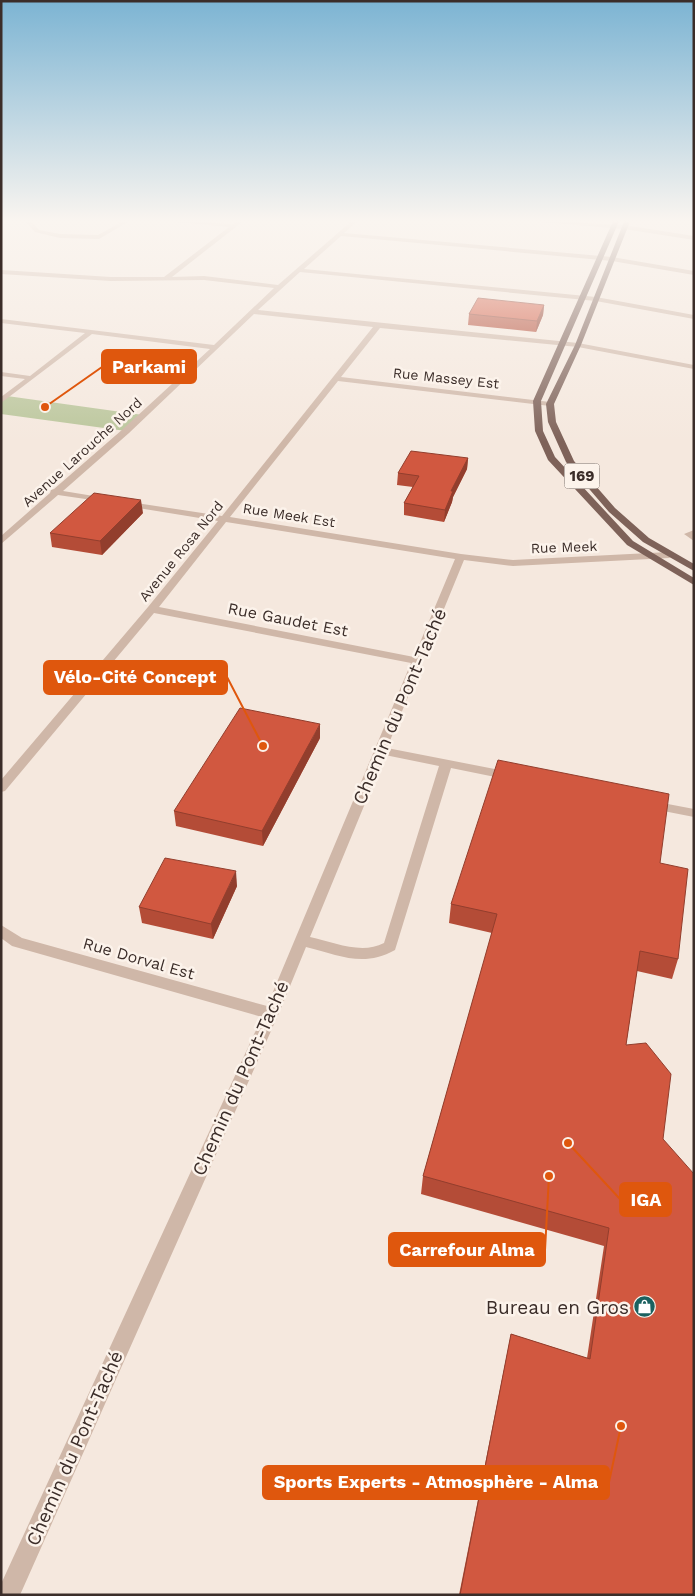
<svg xmlns="http://www.w3.org/2000/svg" width="695" height="1596" font-family="'Work Sans',sans-serif">
	<rect width="100%" height="100%" fill="#f5e8de"/>
	<!-- green -->
	<polygon fill="#bbc69c" points="7,396 143,415 126,431 1,414 1,401"/>
	<g fill="none" stroke-linecap="round" stroke-linejoin="round">
		<!-- minor -->
		<g fill="#cfb7a8" fill-rule="evenodd">
			<polygon points="23,219 29,219 39,230 60,234 98,235 127,219 133,219 99,239 60,238 35,232"/>
			<path d="M144 219 233 224 240 219H246L172 277 204 276 278 285 354 219H360L344 233 612 257 694 271V275L612 261 341 236 304 269 596 297 694 315V319L596 301 300 272 258 310 578 343 694 365V369L578 347 380 328 341 377 550 402 554 404 550 406 338 381 230 517 461 554 513 560 669 552 674 555 669 558 513 566 464 560 387 748 510 772 516 776 510 780 451 768 395 950C363 968 339 955 306 947L279 1013 20 1595H1V1584L262 1017 12 946 1 938V925L22 938 267 1006 411 663 154 613 5 791 1 792V780L148 607 218 521 126 506 122 503 123 501 222 516 373 327 254 314 129 433 63 491 106 498V502L58 495 1 544V536L50 493 51 490 54 489 123 429 210 349 92 334 1 403V397L25 379 1 376V372L30 376 85 333 1 323V319L214 345 274 288 204 280 111 281 1 274V270L111 277H164L229 227ZM226 522 455 559 414 657 159 607ZM385 755 439 766 384 943C361 955 334 942 310 937Z"/>
			<polygon points="506,219 624,225 694,236 694,240 624,229"/>
			<polygon points="694,530 694,541 684,534"/>
			<polygon points="652,801 694,809 694,817 648,808 646,805 648,802"/>
		</g>
		<!-- major -->
		<g fill="#7e6259" fill-rule="evenodd">
			<polygon points="614,219 620,219 541,401 543,431 555,457 633,541 694,578 694,585 627,545 548,460 535,431 533,401"/>
			<polygon points="625,219 631,219 581,345 554,404 556,422 574,461 615,508 649,538 694,564 694,571 643,542 609,512 566,462 548,422 546,404 575,345"/>
		</g>
	</g>
	<!-- wall -->
	<g fill="#b44c37">
		<polygon points="544,305 543,315 536,332 468,325 469,314"/>
		<polygon points="468,458 467,469 453,497 452,502 444,522 404,515 404,503 413,487 397,485 398,473"/>
		<polygon points="143,513 102,555 52,547 50,533"/>
		<polygon points="320,738 263,846 176,826 174,811"/>
		<polygon points="660,863 678,959 672,979 637,971 626,1045 663,1139 694,1595 459,1595 511,1334 587,1358 604,1246 421,1194 423,1176 492,933 449,923 451,904"/>
		<polygon points="237,886 213,939 142,923 139,907"/>
	</g>
	<!-- shaded-wall -->
	<g fill="#923e2d">
		<polygon points="544,305 543,315 536,332 537,321"/>
		<polygon points="468,458 467,469 453,497 452,502 444,522 445,510 451,491"/>
		<polygon points="141,500 143,513 102,555 100,541"/>
		<polygon points="320,724 320,738 263,846 262,831"/>
		<polygon points="236,871 237,886 213,939 211,924"/>
	</g>
	<!-- building -->
	<g fill="#d15840" stroke="#923e2d">
		<polygon points="478,298 544,305 537,321 469,314"/>
		<polygon points="411,451 468,458 451,491 453,491 445,510 404,503 419,476 398,473"/>
		<polygon points="94,493 141,500 100,541 50,533"/>
		<polygon points="240,708 320,724 262,831 174,811"/>
		<polygon points="498,760 669,794 660,863 688,869 678,959 640,951 626,1045 646,1043 671,1074 663,1139 694,1174 694,1595 460,1595 511,1334 590,1359 609,1228 423,1176 497,914 451,904"/>
		<polygon points="165,858 236,871 211,924 139,907"/>
	</g>
	<!-- sky -->
	<linearGradient id="sky" x2="0" y2="1"><stop stop-color="#7cb4d3"/><stop offset="0.5" stop-color="#faf5f0"/><stop offset="1" stop-color="#faf5f0" stop-opacity="0"/></linearGradient>
	<rect width="695" height="442" fill="url(#sky)"/>
	<!-- icons -->
	<defs>
		<symbol id="shop-disc" viewBox="-11 -11 22 22"><circle r="9.5" fill="#1a6160" stroke="#fcf3eb"/><path d="M-5-2.5h2.3a2.7 3.5 0 0 1 5.4 0H5L5.5 6h-11ZM-1.5-2.5h3a1.5 2.3 0 0 0-3 0Z" fill="#fff"/></symbol>
	</defs>
	<g fill-rule="evenodd">
		<use href="#shop-disc" x="632" y="1294" width="25" height="25"/>
	</g>
	<g text-anchor="middle" stroke-width="5" stroke-linejoin="round" paint-order="stroke">
		<!-- far-street labels -->
		<g font-size="14" fill="#3b2d29" stroke="#fcf3eb">
			<text transform="translate(446 378) rotate(6)" y="5">Rue Massey Est</text>
			<text transform="translate(82 452) rotate(-42)" y="5">Avenue Larouche Nord</text>
			<text transform="translate(289 515) rotate(9)" y="5">Rue Meek Est</text>
			<text transform="translate(564 547) rotate(-2)" y="5">Rue Meek</text>
			<text transform="translate(181 551) rotate(-51)" y="5">Avenue Rosa Nord</text>
		</g>
		<!-- shield labels -->
		<rect fill="#fcf3eb" stroke="#756863" stroke-width="1" x="564.5" y="463.5" width="35" height="25" rx="4"/>
		<g font-size="15" font-weight="bold" fill="#3b2d29">
			<text x="582" y="481">169</text>
		</g>
		<!-- street labels -->
		<g font-size="16" fill="#3b2d29" stroke="#fcf3eb">
			<text transform="translate(288 619) rotate(11)" y="6">Rue Gaudet Est</text>
			<text transform="translate(139 958) rotate(16)" y="6">Rue Dorval Est</text>
		</g>
		<!-- near-street labels -->
		<g font-size="19" fill="#3b2d29" stroke="#fcf3eb">
			<text transform="translate(399 706) rotate(-67)" y="7">Chemin du Pont-Taché</text>
			<text transform="translate(240 1078) rotate(-66)" y="7">Chemin du Pont-Taché</text>
			<text transform="translate(74 1448) rotate(-66)" y="7">Chemin du Pont-Taché</text>
		</g>
		<!-- near-poi labels -->
		<g font-size="19" fill="#3b2d29" stroke="#fcf3eb" text-anchor="end">
			<text x="629" y="1314">Bureau en Gros</text>
		</g>
	</g>
	<!-- callouts -->
	<path fill="none" stroke="#df570d" stroke-width="2" d="M45 407L102 367M263 746L227 677M568 1143L620 1199M549 1176L545 1250M621 1426L609 1482"/>
	<g fill="#df570d" stroke="#fcf3eb" stroke-width="2">
		<circle cx="45" cy="407" r="5"/>
		<circle cx="263" cy="746" r="5"/>
		<circle cx="568" cy="1143" r="5"/>
		<circle cx="549" cy="1176" r="5"/>
		<circle cx="621" cy="1426" r="5"/>
	</g>
	<g fill="#df570d" stroke="#df570d" stroke-width="2">
		<rect x="102" y="350" width="94" height="33" rx="5"/>
		<rect x="44" y="661" width="183" height="33" rx="5"/>
		<rect x="620" y="1183" width="51" height="33" rx="5"/>
		<rect x="389" y="1233" width="156" height="33" rx="5"/>
		<rect x="263" y="1466" width="346" height="33" rx="5"/>
	</g>
	<g font-size="18" text-anchor="middle" font-weight="bold" fill="#fff">
		<text x="149" y="373">Parkami</text>
		<text x="135" y="683">Vélo-Cité Concept</text>
		<text x="646" y="1206">IGA</text>
		<text x="467" y="1256">Carrefour Alma</text>
		<text x="436" y="1488">Sports Experts - Atmosphère - Alma</text>
	</g>
	<!-- border -->
	<rect width="695" height="1596" fill="none" stroke="#3b2d29" stroke-width="5"/>
</svg>
